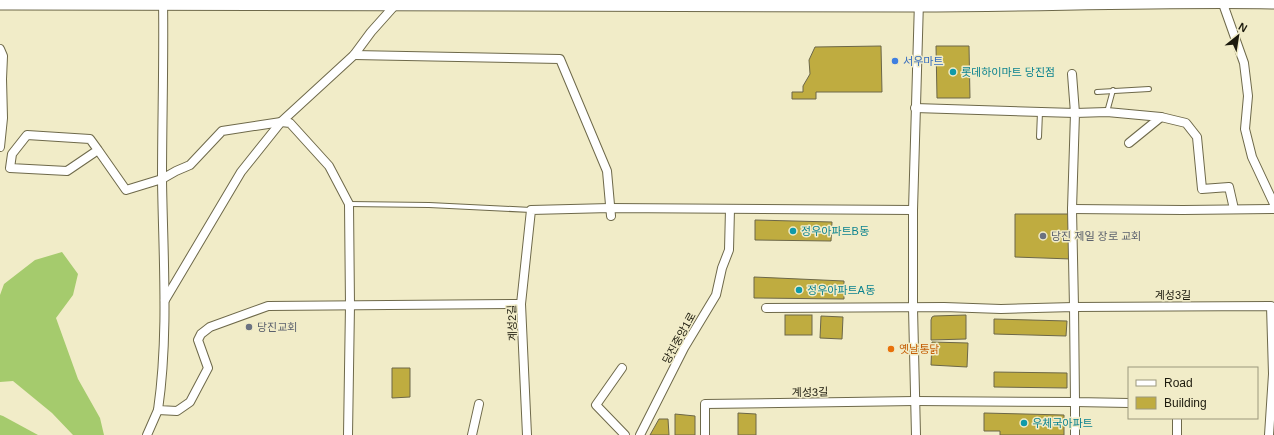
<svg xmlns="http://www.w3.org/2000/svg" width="1274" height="435" font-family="Arial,'Noto Sans KR',sans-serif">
	<rect width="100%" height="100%" fill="#f1ecc8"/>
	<!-- forest -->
	<g fill="#a5cb6d">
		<polygon points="62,252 78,274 73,295 56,318 78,379 100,418 104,435 73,435 52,413 13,381 0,382 0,295 4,284 35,260"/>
		<polygon points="0,415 3,416 38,435 0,435"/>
	</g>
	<!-- building -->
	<g fill="#bfac40" stroke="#6c6748">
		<polygon points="881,46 882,92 816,92 816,99 792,99 792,92 803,92 803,86 810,74 809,60 815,47"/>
		<polygon points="936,46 969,46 970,98 937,98"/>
		<polygon points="1015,214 1071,214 1071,259 1015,257"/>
		<polygon points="755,220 832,222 831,241 755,240"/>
		<polygon points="754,277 844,281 844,299 754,298"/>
		<rect x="785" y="315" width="27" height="20"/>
		<polygon points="966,315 966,339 931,340 931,320 932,317 934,316"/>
		<polygon points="821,316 843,317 842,339 820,338"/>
		<polygon points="994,319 1067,321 1066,336 994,334"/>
		<polygon points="932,342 968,343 967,367 931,365"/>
		<polygon points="392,368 410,368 410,397 392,398"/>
		<polygon points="994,372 1067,373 1067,388 994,387"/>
		<polygon points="738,413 756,414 756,435 738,435"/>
		<polygon points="984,413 1064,415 1064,435 1000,435 1000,431 984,431"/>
		<polygon points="675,414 695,416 695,435 675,435"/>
		<polygon points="659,419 668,419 669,435 650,435"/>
	</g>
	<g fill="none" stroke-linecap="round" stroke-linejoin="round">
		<defs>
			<g id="service">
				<polyline points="1097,92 1149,89"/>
				<polyline points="1107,112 1113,90"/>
				<polyline points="1039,137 1040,112"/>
				<polyline points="349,204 429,205 531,210"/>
			</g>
			<g id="minor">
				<path d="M163 0C164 60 162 120 162 179 163 256 169 334 158 410L177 411 190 402 208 368 198 340 201 334 210 327 268 306 521 304"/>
				<polyline points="1222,1 1244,63 1248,96 1245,129 1252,157 1274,204"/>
				<polyline points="0,49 3,56 2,79 3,118 0,147"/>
				<polyline points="354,55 560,59 607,171 611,216"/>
				<polyline points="915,108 1075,113 1072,74"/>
				<polyline points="1161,117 1186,123 1197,137 1202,189 1229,187 1234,209"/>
				<polyline points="1129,143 1161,117 1107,112 1075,113 1072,209 1074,307 1271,306 1273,374 1269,435"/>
				<polyline points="98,150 90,139 27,135 12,154 10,168 67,171 98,150 126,190 162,179 176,171 190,165 222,131 281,122 290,123 329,166 349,204 350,305 348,435"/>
				<polyline points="1072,209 1183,210 1274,209"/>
				<polyline points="165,300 241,172 281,122 354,55 371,32 396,4"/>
				<polyline points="766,308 944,307 1001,309 1074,307 1075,402 1129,403"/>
				<polyline points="622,368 596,405 625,435"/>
				<polyline points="147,435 158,410"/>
				<polyline points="472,435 479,404"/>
				<polyline points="527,435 521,304 531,210 610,208 913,210"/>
				<polyline points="640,435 684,348 716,295 722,268 729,250 730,209"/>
				<polyline points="705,435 705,404 915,401 1075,402 1075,435"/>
				<polyline points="916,435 913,308 913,210 919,1"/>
				<polyline points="1177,435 1177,418"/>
			</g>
			<path id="primary" d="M0 3C305 2 610 6 916 5 1035 5 1154 0 1274 2"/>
		</defs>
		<!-- service casing -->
		<use href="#service" stroke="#6e694a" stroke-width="6"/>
		<!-- minor casing -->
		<use href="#minor" stroke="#6e694a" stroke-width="10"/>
		<!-- primary casing -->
		<use href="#primary" stroke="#6e694a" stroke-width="15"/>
		<!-- service -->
		<use href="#service" stroke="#fff" stroke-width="4"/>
		<!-- minor -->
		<use href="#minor" stroke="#fff" stroke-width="8"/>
		<!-- primary -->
		<use href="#primary" stroke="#fff" stroke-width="13"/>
	</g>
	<!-- markers -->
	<circle fill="#3f7fe0" stroke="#f1ecc8" stroke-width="1.5" cx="895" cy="61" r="4"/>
	<g fill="#0f9aa8" stroke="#f1ecc8" stroke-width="1.5">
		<circle cx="953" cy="72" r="4"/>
		<circle cx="793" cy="231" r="4"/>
		<circle cx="799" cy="290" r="4"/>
		<circle cx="1024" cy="423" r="4"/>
	</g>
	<g fill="#6b7280" stroke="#f1ecc8" stroke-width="1.5">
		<circle cx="1043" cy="236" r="4"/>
		<circle cx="249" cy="327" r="4"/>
	</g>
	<circle fill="#e8710a" stroke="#f1ecc8" stroke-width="1.5" cx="891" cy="349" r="4"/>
	<g text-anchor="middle" stroke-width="3" stroke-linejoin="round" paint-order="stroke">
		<!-- shop labels -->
		<g font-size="11" fill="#366cbe" stroke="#f1ecc8" text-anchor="start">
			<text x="903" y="65">서우마트</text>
		</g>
		<!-- culture labels -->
		<g font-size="11" fill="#0d838f" stroke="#f1ecc8" text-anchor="start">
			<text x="961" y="76">롯데하이마트 당진점</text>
			<text x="801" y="235">정우아파트B동</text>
			<text x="807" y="294">정우아파트A동</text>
			<text x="1032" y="427">우체국아파트</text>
		</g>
		<!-- worship labels -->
		<g font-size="11" fill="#5b616d" stroke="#f1ecc8" text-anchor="start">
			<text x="1051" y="240">당진 제일 장로 교회</text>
			<text x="257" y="331">당진교회</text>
		</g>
		<!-- street labels -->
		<g font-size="11" fill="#1c1a0d" stroke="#f1ecc8">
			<text x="1173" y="299">계성3길</text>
			<text transform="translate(512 323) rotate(-92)" y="4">계성2길</text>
			<text transform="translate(679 338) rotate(-61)" y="4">당진중앙1로</text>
			<text transform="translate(810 392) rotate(-1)" y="4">계성3길</text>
		</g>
		<!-- food labels -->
		<g font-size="11" fill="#c56008" stroke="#f1ecc8" text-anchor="start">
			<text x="899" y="353">옛날통닭</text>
		</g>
	</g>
	<!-- legend -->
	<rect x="1128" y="367" width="130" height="52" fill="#f1ecc8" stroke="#9c987d"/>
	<rect x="1136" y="380" width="20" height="6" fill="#ffffff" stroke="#9c987d"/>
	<text x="1164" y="387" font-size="12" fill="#1c1a0d">Road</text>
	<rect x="1136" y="397" width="20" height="12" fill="#bfac40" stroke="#9c987d"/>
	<text x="1164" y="407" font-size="12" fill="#1c1a0d">Building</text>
	<!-- north arrow -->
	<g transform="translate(1238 36) rotate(30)" stroke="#f1ecc8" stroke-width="3" paint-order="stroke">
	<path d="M0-3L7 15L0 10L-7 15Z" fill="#1c1a0d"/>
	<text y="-6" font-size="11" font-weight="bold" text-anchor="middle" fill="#1c1a0d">N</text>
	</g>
</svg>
